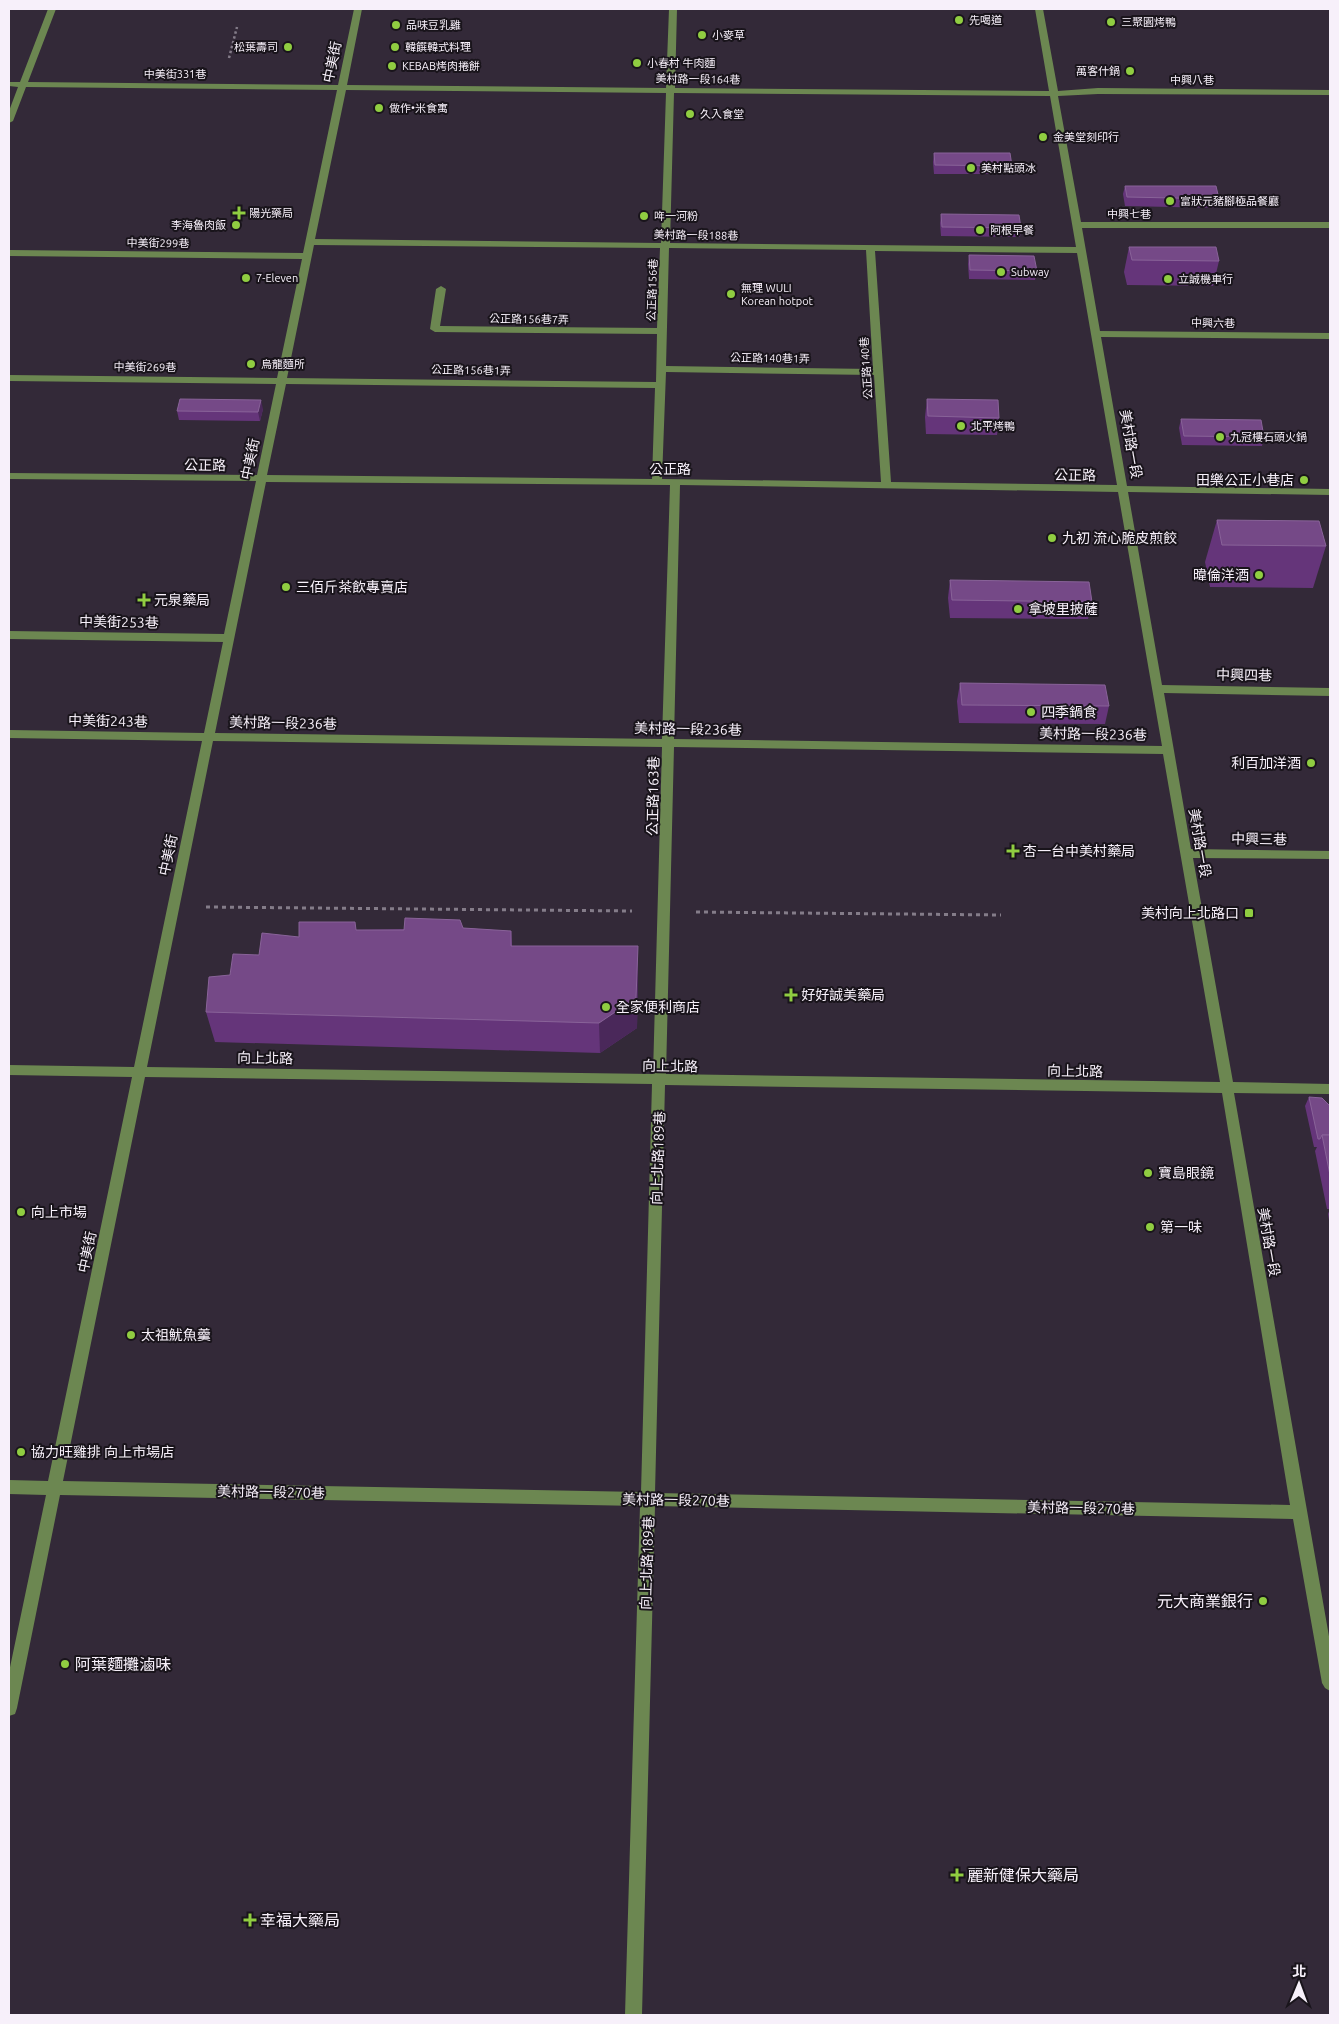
<svg xmlns="http://www.w3.org/2000/svg" width="1339" height="2024" font-family="Ubuntu,'Noto Sans TC',sans-serif">
	<rect width="100%" height="100%" fill="#332938"/>
	<g fill="none" stroke-linecap="round" stroke-linejoin="round">
		<!-- path-far1 -->
		<polyline stroke="#847c89" stroke-width="2.5" stroke-dasharray="2.5 2.5" stroke-linecap="butt" points="229,58 237,27"/>
		<!-- path -->
		<g stroke="#847c89" stroke-width="3" stroke-dasharray="4 4" stroke-linecap="butt">
			<polyline points="206,907 632,911"/>
			<polyline points="696,912 1001,915"/>
		</g>
		<!-- minor -->
		<path fill="#6c8751" fill-rule="evenodd" d="M48 9H56L28 82 338 85 354 9H362L347 85 666 88 669 9H677L675 88 1049 91 1035 9H1043L1058 91 1098 88 1330 90V95L1098 94 1058 96 1081 222H1330V228H1082L1100 331 1330 333V339L1101 337 1127 486 1330 489V495L1128 492 1162 685 1330 688V696L1164 693 1191 849 1330 851V859L1193 858 1233 1082 1330 1084V1094L1234 1093 1330 1642V1691L1325 1688 1322 1683 1293 1519 655 1506 642 2015H625L640 1506 60 1495 17 1708 15 1714 9 1716V1672L46 1495 9 1494V1480L48 1481 132 1077 9 1075V1065L134 1067 202 741 9 738V730L204 733 223 642 9 639V631L224 634 256 481 9 479V473L257 475 276 384 9 381V375L277 378 302 259 9 256V250L303 253 337 90 26 87 13 121 9 123V111L18 87 9 86V82H20ZM346 90 666 93 661 243 315 239ZM674 93 1050 96 1076 247 670 243ZM314 245 660 248 657 328 440 326 446 289 441 286 436 289 430 329 435 332 657 334 656 382 287 378ZM669 248 866 250 873 369 666 366ZM875 251 1077 253 1117 485 891 482ZM666 372 874 375 881 482 662 479ZM286 384 655 388 652 479 267 475ZM266 482 670 485 662 739 215 733ZM680 485 1118 492 1162 746 674 739ZM213 741 662 747 653 1074 147 1067ZM674 747 1163 754 1220 1082 666 1074ZM145 1077 652 1084 641 1492 63 1481ZM665 1085 1222 1093 1290 1505 655 1493Z"/>
	</g>
	<!-- wall -->
	<g fill="#65357a">
		<polygon points="934,153 1012,166 1010,174 934,174 933,162"/>
		<polygon points="1125,186 1219,199 1217,208 1125,206 1123,194"/>
		<polygon points="941,214 1021,228 1020,237 941,236 940,223"/>
		<polygon points="1129,247 1219,261 1213,286 1127,285 1124,272"/>
		<polygon points="969,255 1037,271 1035,280 969,279 968,264"/>
		<polygon points="927,399 999,418 997,435 926,434 925,417"/>
		<polygon points="263,409 260,421 179,420 177,411"/>
		<polygon points="1181,419 1264,437 1262,446 1182,445 1179,428"/>
		<polygon points="1217,520 1326,546 1313,588 1210,587 1205,562"/>
		<polygon points="950,580 1092,602 1088,619 950,618 948,598"/>
		<polygon points="960,683 1109,706 1105,724 959,723 957,701"/>
		<polygon points="463,928 511,931 512,946 638,946 638,976 637,1028 600,1053 215,1042 206,1012 230,975 259,955 299,937 357,930"/>
		<polygon points="1309,1097 1330,1106 1330,1226 1328,1214 1330,1209 1327,1209 1315,1151 1317,1147 1314,1147 1305,1106"/>
	</g>
	<!-- shaded-wall -->
	<g fill="#4a285a">
		<polygon points="261,400 263,409 260,421 258,412"/>
		<polygon points="638,946 638,976 637,1028 600,1053 599,1023"/>
	</g>
	<!-- building -->
	<g fill="#754987" stroke="#896399">
		<polygon points="934,153 1010,153 1012,166 935,165"/>
		<polygon points="1125,186 1216,186 1219,199 1127,197"/>
		<polygon points="941,214 1019,215 1021,228 942,227"/>
		<polygon points="1129,247 1216,247 1219,261 1132,260"/>
		<polygon points="969,255 1034,256 1037,271 970,270"/>
		<polygon points="180,399 261,400 258,412 177,411"/>
		<polygon points="927,399 998,400 999,418 928,416"/>
		<polygon points="1181,419 1261,420 1264,437 1184,436"/>
		<polygon points="1217,520 1319,521 1326,546 1222,545"/>
		<polygon points="950,580 1089,582 1092,602 952,600"/>
		<polygon points="960,683 1105,685 1109,706 962,705"/>
		<polygon points="405,918 460,920 463,928 511,931 511,946 638,946 636,998 599,1023 206,1012 209,977 230,975 233,954 259,955 262,933 299,937 299,922 355,922 356,930 404,930"/>
		<polygon points="1309,1097 1322,1098 1330,1106 1330,1135 1322,1135 1320,1139 1318,1139"/>
		<polygon points="1322,1135 1330,1135 1330,1175"/>
	</g>
	<!-- markers -->
	<g fill="#90cd41" stroke="#19141b" stroke-width="2">
		<circle cx="959" cy="20" r="5"/>
		<circle cx="1111" cy="22" r="5"/>
		<circle cx="396" cy="25" r="5"/>
		<circle cx="702" cy="35" r="5"/>
		<circle cx="288" cy="47" r="5"/>
		<circle cx="395" cy="47" r="5"/>
		<circle cx="637" cy="63" r="5"/>
		<circle cx="392" cy="66" r="5"/>
		<circle cx="1130" cy="71" r="5"/>
		<circle cx="379" cy="108" r="5"/>
		<circle cx="690" cy="114" r="5"/>
		<circle cx="1043" cy="137" r="5"/>
		<circle cx="971" cy="168" r="5"/>
		<circle cx="1170" cy="201" r="5"/>
		<path d="M236.5 205.5h5v5h5v5h-5v5h-5v-5h-5v-5h5z"/>
		<circle cx="644" cy="216" r="5"/>
		<circle cx="236" cy="225" r="5"/>
		<circle cx="980" cy="230" r="5"/>
		<circle cx="1001" cy="272" r="5"/>
		<circle cx="246" cy="278" r="5"/>
		<circle cx="1168" cy="279" r="5"/>
		<circle cx="731" cy="294" r="5"/>
		<circle cx="251" cy="364" r="5"/>
		<circle cx="961" cy="426" r="5"/>
		<circle cx="1220" cy="437" r="5"/>
		<circle cx="1304" cy="480" r="5"/>
		<circle cx="1052" cy="538" r="5"/>
		<circle cx="1259" cy="575" r="5"/>
		<circle cx="286" cy="587" r="5"/>
		<path d="M141.5 592.5h5v5h5v5h-5v5h-5v-5h-5v-5h5z"/>
		<circle cx="1018" cy="609" r="5"/>
		<circle cx="1031" cy="712" r="5"/>
		<circle cx="1311" cy="763" r="5"/>
		<path d="M1010.5 843.5h5v5h5v5h-5v5h-5v-5h-5v-5h5z"/>
		<rect x="1244" y="908" width="10" height="10" rx="2.5"/>
		<path d="M788.5 987.5h5v5h5v5h-5v5h-5v-5h-5v-5h5z"/>
		<circle cx="606" cy="1007" r="5"/>
		<circle cx="1148" cy="1173" r="5"/>
		<circle cx="21" cy="1212" r="5"/>
		<circle cx="1150" cy="1227" r="5"/>
		<circle cx="131" cy="1335" r="5"/>
		<circle cx="21" cy="1452" r="5"/>
		<circle cx="1263" cy="1601" r="5"/>
		<circle cx="65" cy="1664" r="5"/>
		<path d="M954.5 1867.5h5v5h5v5h-5v5h-5v-5h-5v-5h5z"/>
		<path d="M247.5 1912.5h5v5h5v5h-5v5h-5v-5h-5v-5h5z"/>
	</g>
	<g text-anchor="middle" stroke-width="4" stroke-linejoin="round" paint-order="stroke">
		<!-- far-poi labels -->
		<g font-size="11" fill="#f7f0fa" stroke="#19141b" text-anchor="start">
			<text x="969" y="24">先喝道</text>
			<text x="1121" y="26">三聚園烤鴨</text>
			<text x="406" y="29">品味豆乳雞</text>
			<text x="712" y="39">小麥草</text>
			<text x="278" y="51" text-anchor="end">松葉壽司</text>
			<text x="405" y="51">韓饌韓式料理</text>
			<text x="647" y="67">小春村 牛肉麵</text>
			<text x="402" y="70">KEBAB烤肉捲餅</text>
			<text x="1120" y="75" text-anchor="end">萬客什鍋</text>
			<text x="389" y="112">做作•米食寓</text>
			<text x="700" y="118">久入食堂</text>
			<text x="1053" y="141">金美堂刻印行</text>
			<text x="981" y="172">美村點頭冰</text>
			<text x="1180" y="205">富狀元豬腳極品餐廳</text>
			<text x="249" y="217">陽光藥局</text>
			<text x="654" y="220">哖一河粉</text>
			<text x="226" y="229" text-anchor="end">李海魯肉飯</text>
			<text x="990" y="234">阿根早餐</text>
			<text x="1011" y="276">Subway</text>
			<text x="256" y="282">7-Eleven</text>
			<text x="1178" y="283">立誠機車行</text>
			<text x="741" y="292">無理 WULI<tspan x="741" dy="13">Korean hotpot</tspan></text>
			<text x="261" y="368">烏龍麵所</text>
			<text x="971" y="430">北平烤鴨</text>
			<text x="1230" y="441">九冠樓石頭火鍋</text>
		</g>
		<!-- far-street labels -->
		<g font-size="11" fill="#f7f0fa" stroke="#19141b">
			<text x="175" y="78">中美街331巷</text>
			<text transform="translate(698 79) rotate(1)" y="4">美村路一段164巷</text>
			<text x="1192" y="84">中興八巷</text>
			<text x="1129" y="218">中興七巷</text>
			<text transform="translate(696 235) rotate(1)" y="4">美村路一段188巷</text>
			<text transform="translate(158 243) rotate(1)" y="4">中美街299巷</text>
			<text transform="translate(652 290) rotate(-88)" y="4">公正路156巷</text>
			<text transform="translate(529 319) rotate(1)" y="4">公正路156巷7弄</text>
			<text transform="translate(1213 323) rotate(1)" y="4">中興六巷</text>
			<text transform="translate(770 358) rotate(1)" y="4">公正路140巷1弄</text>
			<text transform="translate(145 367) rotate(1)" y="4">中美街269巷</text>
			<text transform="translate(866 368) rotate(-94)" y="4">公正路140巷</text>
			<text transform="translate(471 370) rotate(1)" y="4">公正路156巷1弄</text>
		</g>
		<!-- street labels -->
		<g font-size="14" fill="#f7f0fa" stroke="#19141b">
			<text transform="translate(332 62) rotate(-78)" y="5">中美街</text>
			<text transform="translate(1131 444) rotate(80)" y="5">美村路一段</text>
			<text transform="translate(250 459) rotate(-78)" y="5">中美街</text>
			<text transform="translate(205 465) rotate(1)" y="5">公正路</text>
			<text x="670" y="474">公正路</text>
			<text transform="translate(1075 475) rotate(1)" y="5">公正路</text>
			<text transform="translate(119 622) rotate(1)" y="5">中美街253巷</text>
			<text transform="translate(1244 675) rotate(1)" y="5">中興四巷</text>
			<text transform="translate(108 721) rotate(1)" y="5">中美街243巷</text>
			<text transform="translate(283 723) rotate(1)" y="5">美村路一段236巷</text>
			<text transform="translate(688 729) rotate(1)" y="5">美村路一段236巷</text>
			<text transform="translate(1093 734) rotate(1)" y="5">美村路一段236巷</text>
			<text transform="translate(653 796) rotate(-89)" y="5">公正路163巷</text>
			<text transform="translate(1259 839) rotate(1)" y="5">中興三巷</text>
			<text transform="translate(1200 843) rotate(80)" y="5">美村路一段</text>
			<text transform="translate(168 855) rotate(-78)" y="5">中美街</text>
			<text transform="translate(265 1058) rotate(1)" y="5">向上北路</text>
			<text transform="translate(670 1066) rotate(1)" y="5">向上北路</text>
			<text transform="translate(1075 1071) rotate(1)" y="5">向上北路</text>
			<text transform="translate(658 1158) rotate(-88)" y="5">向上北路189巷</text>
			<text transform="translate(1269 1242) rotate(80)" y="5">美村路一段</text>
			<text transform="translate(87 1252) rotate(-78)" y="5">中美街</text>
			<text transform="translate(271 1492) rotate(1)" y="5">美村路一段270巷</text>
			<text transform="translate(676 1500) rotate(1)" y="5">美村路一段270巷</text>
			<text transform="translate(1081 1508) rotate(1)" y="5">美村路一段270巷</text>
			<text transform="translate(647 1563) rotate(-88)" y="5">向上北路189巷</text>
		</g>
		<!-- poi labels -->
		<g font-size="14" fill="#f7f0fa" stroke="#19141b" text-anchor="start">
			<text x="1294" y="485" text-anchor="end">田樂公正小巷店</text>
			<text x="1062" y="543">九初 流心脆皮煎餃</text>
			<text x="1249" y="580" text-anchor="end">暐倫洋酒</text>
			<text x="296" y="592">三佰斤茶飲專賣店</text>
			<text x="154" y="605">元泉藥局</text>
			<text x="1028" y="614">拿坡里披薩</text>
			<text x="1041" y="717">四季鍋食</text>
			<text x="1301" y="768" text-anchor="end">利百加洋酒</text>
			<text x="1023" y="856">杏一台中美村藥局</text>
			<text x="1239" y="918" text-anchor="end">美村向上北路口</text>
			<text x="801" y="1000">好好誠美藥局</text>
			<text x="616" y="1012">全家便利商店</text>
			<text x="1158" y="1178">寶島眼鏡</text>
			<text x="31" y="1217">向上市場</text>
			<text x="1160" y="1232">第一味</text>
			<text x="141" y="1340">太祖魷魚羹</text>
			<text x="31" y="1457">協力旺雞排 向上市場店</text>
		</g>
		<!-- near-poi labels -->
		<g font-size="16" fill="#f7f0fa" stroke="#19141b" text-anchor="start">
			<text x="1253" y="1607" text-anchor="end">元大商業銀行</text>
			<text x="75" y="1670">阿葉麵攤滷味</text>
			<text x="967" y="1881">麗新健保大藥局</text>
			<text x="260" y="1926">幸福大藥局</text>
		</g>
	</g>
	<!-- border -->
	<rect width="1339" height="2024" fill="none" stroke="#f7f0fa" stroke-width="20"/>
	<!-- north arrow -->
	<g transform="translate(1299 1984) rotate(1)" stroke="#19141b" stroke-width="4" paint-order="stroke">
	<path d="M0-4L9 19L0 12L-9 19Z" fill="#f7f0fa"/>
	<text y="-8" font-size="14" font-weight="bold" text-anchor="middle" fill="#f7f0fa">北</text>
	</g>
</svg>
